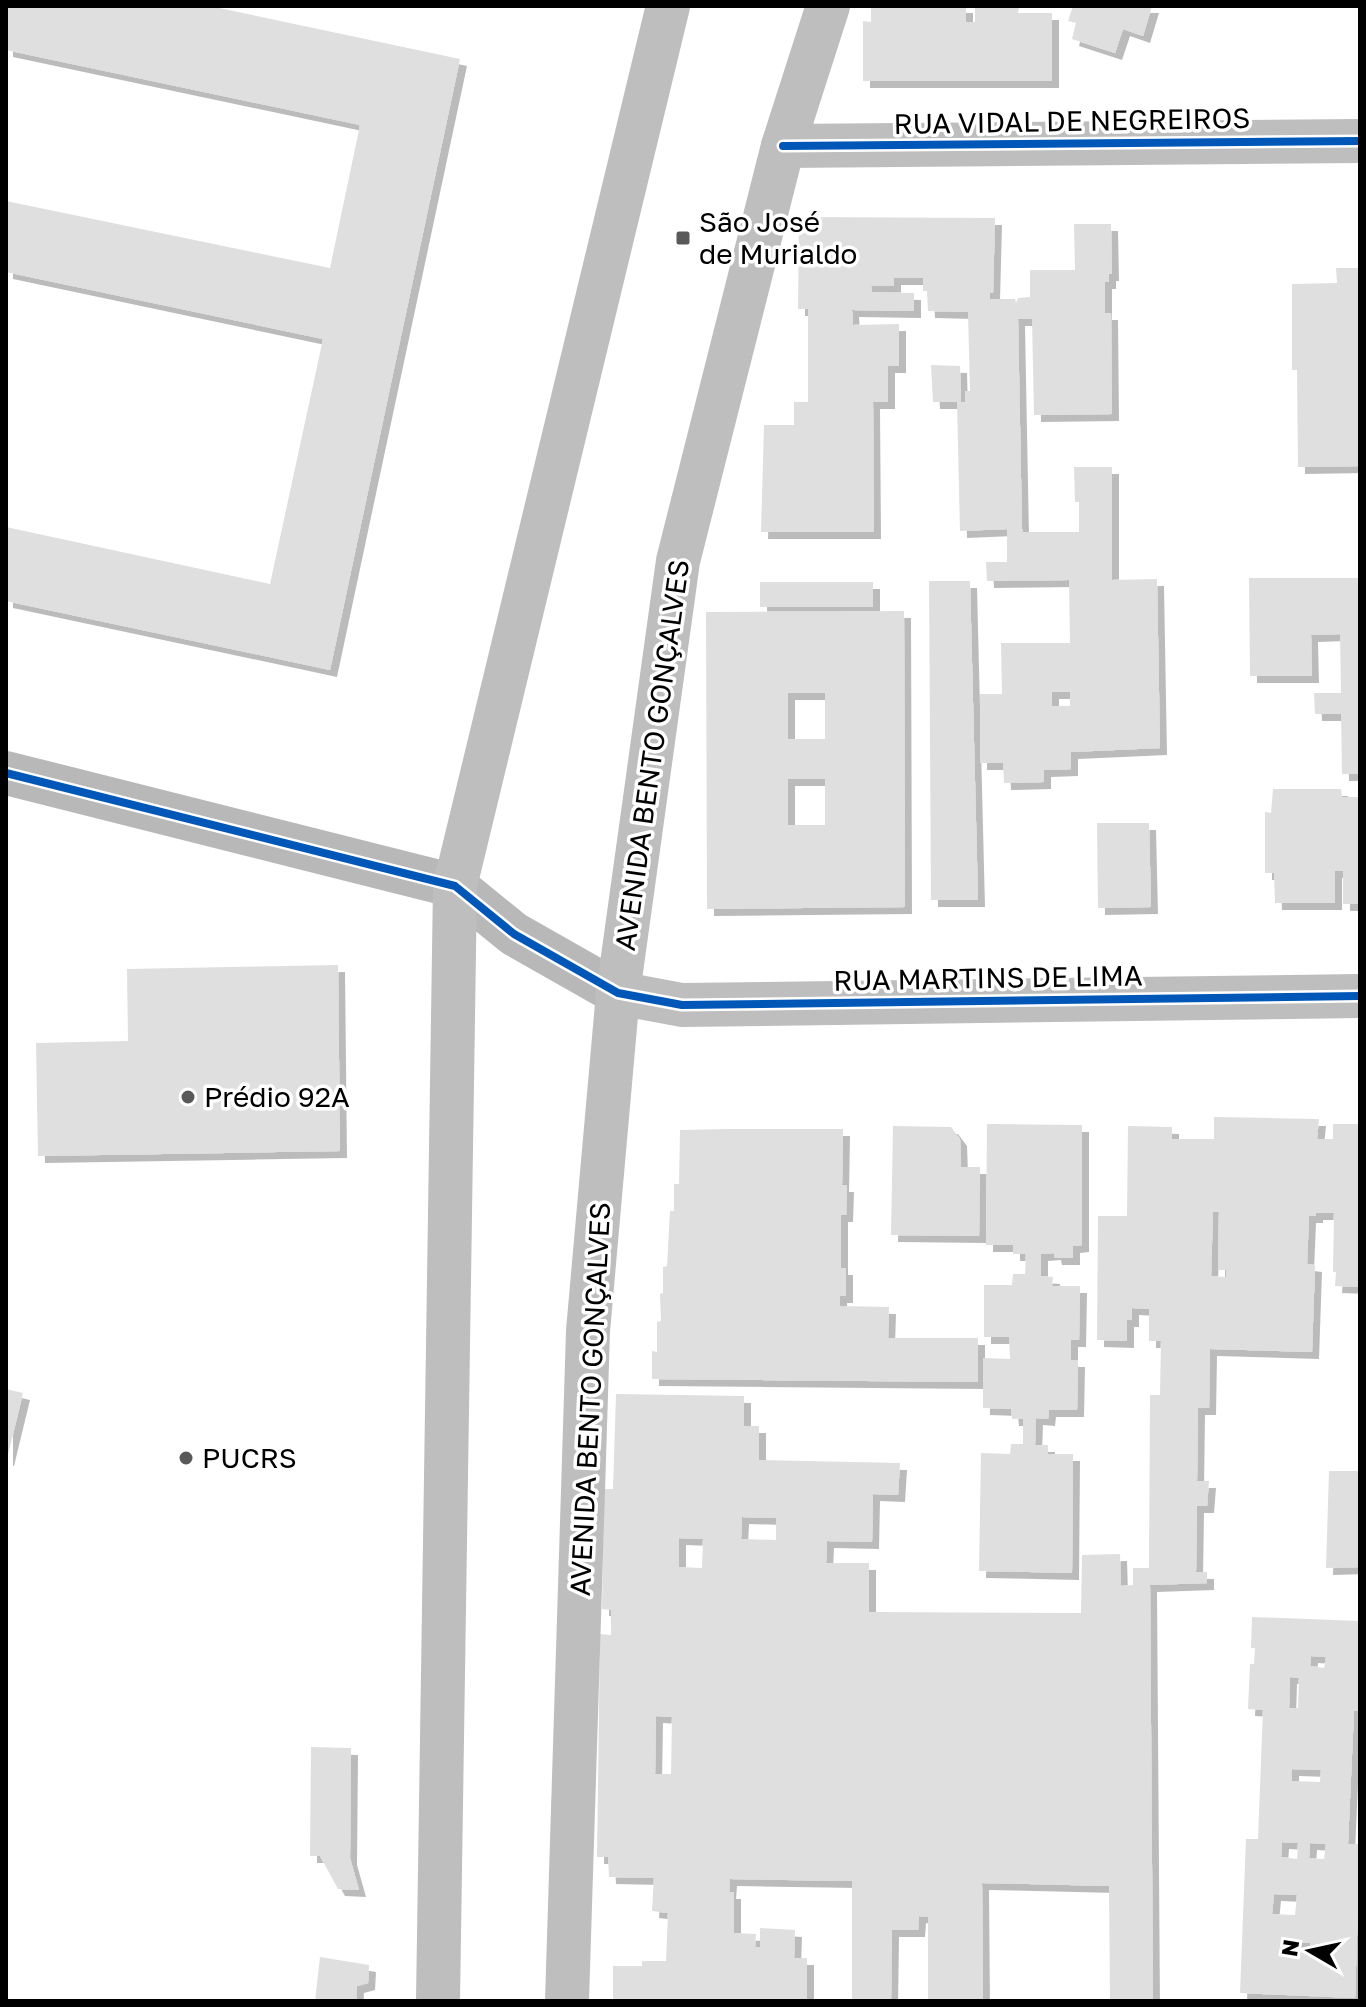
<svg xmlns="http://www.w3.org/2000/svg" width="1366" height="2007" font-family="'Golos Text',sans-serif">
	<defs>
		<filter id="shadow"><feDropShadow dx="7" dy="7" stdDeviation="0" flood-color="#0004"/></filter>
	</defs>
	<rect width="100%" height="100%" fill="#fff"/>
	<!-- building -->
	<g fill="#dfdfdf" fill-rule="evenodd" filter="url(#shadow)">
		<polygon points="6,6 210,6 460,59 330,670 6,601 6,527 270,584 323,339 6,272 6,201 330,268 360,125 6,50"/>
		<polygon points="871,6 966,6 966,22 975,22 975,6 1019,6 1018,13 1052,13 1052,81 863,81 863,21 871,22"/>
		<polygon points="1073,6 1152,6 1143,36 1123,29 1115,53 1072,39 1076,23 1068,21"/>
		<path d="M799 217 995 218 993 293 990 292V299H1015L1016 303 1018 298 1030 297V270H1075L1074 224H1111L1112 274H1109V282H1105V313H1111L1112 414 1034 415 1032 319H1018L1022 529 1023 532H1079V502H1075L1074 467H1112V580L1157 579 1160 748 1071 752V769L1044 770V782L1004 783 1003 763H980V694H1002L1001 643H1070L1069 580 987 581 986 562H1007V529L960 531 957 402H933L931 365 960 366 961 402H965V391H970L968 312 928 311 927 291H923V278H894V286H871L872 292 914 293V311L852 310 853 325 899 324V366H888V402H873L874 532H761L764 425H794V402H808V309H798ZM1052 692H1070V706H1052Z"/>
		<polygon points="1336,268 1360,268 1360,466 1298,467 1297,370 1292,370 1292,284 1337,283"/>
		<polygon points="1249,578 1360,578 1360,774 1342,774 1341,714 1315,714 1314,693 1341,693 1340,634 1311,635 1312,676 1250,676"/>
		<polygon points="929,581 970,581 978,900 931,900"/>
		<rect x="760" y="582" width="113" height="25"/>
		<path d="M904 611 905 907 707 909 706 612ZM788 693H825V739H788ZM788 779H825V825H788Z"/>
		<polygon points="1273,789 1341,789 1342,797 1360,797 1360,904 1343,904 1343,871 1335,871 1335,903 1275,903 1274,873 1265,873 1265,812 1271,813"/>
		<polygon points="1097,823 1149,823 1151,907 1098,908"/>
		<polygon points="338,965 340,1151 38,1156 36,1043 128,1041 127,969"/>
		<path d="M1214 1117 1319 1119 1317 1139H1333V1124H1360V1287L1335 1286 1336 1272H1333L1334 1213H1316V1216H1309L1307 1264 1315 1265 1312 1352 1210 1349 1209 1408H1198L1197 1481H1209L1207 1506H1197L1196 1572H1207V1583L1150 1585 1153 2001H1110L1109 1886 982 1883 983 2001H928V1917L919 1916 918 1930H892L891 2001H852V1881L730 1879 729 1892H734V1933L756 1934 755 1947H760V1928L795 1930 794 1958H807V2001H613V1966H642V1961H666L668 1913 652 1911 654 1878 609 1877 608 1857H597L600 1634 611 1635V1610L602 1609 604 1489H613L616 1394 744 1396V1426H759V1460L900 1463 898 1495 873 1494 872 1542 827 1541 826 1563H869V1612L1081 1613 1082 1555 1120 1554 1121 1586 1133 1585V1568H1149L1150 1395H1160L1161 1341H1149V1309L1132 1308V1320H1127V1341L1097 1340 1098 1216H1127L1128 1126 1172 1127V1139H1214ZM1213 1212H1219L1218 1270H1227L1226 1277 1211 1276ZM742 1517 776 1518V1540L741 1539ZM679 1538 703 1539 702 1568 679 1567ZM656 1716 672 1717 671 1774H655Z"/>
		<polygon points="987,1124 1082,1125 1082,1245 1073,1246 1073,1258 1055,1258 1054,1253 1041,1254 1041,1276 1053,1277 1052,1286 1080,1286 1079,1340 1071,1340 1071,1360 1078,1360 1077,1410 1049,1410 1048,1419 1036,1418 1035,1445 1048,1445 1048,1454 1073,1454 1072,1573 979,1571 981,1453 1010,1454 1011,1444 1023,1444 1023,1419 1012,1419 1011,1409 983,1408 983,1358 1010,1359 1009,1337 984,1337 984,1285 1012,1285 1013,1274 1025,1274 1026,1254 1013,1254 1013,1245 986,1245"/>
		<polygon points="893,1126 951,1127 960,1139 961,1167 980,1167 979,1236 891,1235"/>
		<polygon points="728,1129 843,1129 842,1185 847,1185 846,1215 841,1215 841,1268 846,1268 846,1296 840,1296 840,1306 889,1307 888,1338 978,1338 978,1382 652,1379 652,1351 657,1352 657,1322 661,1321 660,1294 663,1293 663,1267 667,1266 670,1211 674,1211 674,1184 679,1184 680,1130"/>
		<polygon points="6,1389 23,1393 7,1459 6,1459"/>
		<polygon points="1329,1471 1360,1471 1360,1567 1326,1568"/>
		<path d="M1252 1617 1360 1621V1711H1354L1348 1844H1360L1355 1998 1240 1993 1246 1839H1258L1263 1710 1248 1709 1250 1664H1254L1255 1648H1251ZM1311 1656 1326 1657 1324 1668 1310 1666ZM1290 1677 1299 1678 1298 1708H1289ZM1292 1769 1321 1770 1320 1782 1292 1781ZM1282 1842 1298 1843 1297 1859 1281 1857ZM1310 1843 1326 1844 1324 1859 1309 1858ZM1274 1894 1297 1895 1295 1915 1272 1914ZM1290 1941 1310 1943V1952L1290 1950Z"/>
		<polygon points="311,1747 351,1748 350,1858 359,1890 338,1889 320,1856 310,1856"/>
		<polygon points="320,1957 369,1965 368,1983 357,1986 356,2001 315,2001"/>
	</g>
	<g fill="none" stroke-linecap="round" stroke-linejoin="round">
		<!-- minor -->
		<polyline stroke="#bebebe" stroke-width="44" points="783,146 1360,141"/>
		<!-- tertiary -->
		<polyline stroke="#bebebe" stroke-width="44" points="618,993 682,1005 1360,996"/>
		<!-- secondary -->
		<polyline stroke="#b8b8b8" stroke-width="44" points="6,773 455,886 514,934 618,993"/>
		<!-- primary -->
		<g stroke="#bebebe" stroke-width="44">
			<polyline points="438,2001 455,886 668,6"/>
			<polyline points="567,2001 588,1331 618,993 678,561 783,146 828,6"/>
		</g>
		<defs>
			<g id="cycleway">
				<polyline points="783,146 1360,141"/>
				<polyline points="6,773 455,886 514,934 618,993 682,1005 1360,996"/>
			</g>
		</defs>
		<!-- cycleway casing -->
		<use href="#cycleway" stroke="#fff" stroke-width="13"/>
		<!-- cycleway -->
		<use href="#cycleway" stroke="#0057b8" stroke-width="8"/>
	</g>
	<!-- markers -->
	<g fill="#595959" stroke="#fff" stroke-width="3">
		<rect x="675" y="230" width="16" height="16" rx="4"/>
		<circle cx="188" cy="1097" r="8"/>
		<circle cx="186" cy="1458" r="8"/>
	</g>
	<g text-anchor="middle" stroke-width="7" stroke-linejoin="round" paint-order="stroke">
		<!-- street labels -->
		<g font-size="28" fill="#000" stroke="#fff">
			<text transform="translate(1072 121) rotate(-1)" y="10">RUA VIDAL DE NEGREIROS</text>
			<text transform="translate(652 755) rotate(-82)" y="10">AVENIDA BENTO GONÇALVES</text>
			<text transform="translate(988 978) rotate(-1)" y="10">RUA MARTINS DE LIMA</text>
			<text transform="translate(590 1399) rotate(-87)" y="10">AVENIDA BENTO GONÇALVES</text>
		</g>
		<!-- poi labels -->
		<g font-size="28" fill="#000" stroke="#fff" text-anchor="start">
			<text x="699" y="232">São José<tspan x="699" dy="32">de Murialdo</tspan></text>
			<text x="204" y="1107">Prédio 92A</text>
			<text x="202" y="1468">PUCRS</text>
		</g>
	</g>
	<!-- border -->
	<rect width="1366" height="2007" fill="none" stroke="#000000" stroke-width="16"/>
	<!-- north arrow -->
	<g transform="translate(1310 1951) rotate(279)" stroke="#ffffff" stroke-width="6" paint-order="stroke">
	<path d="M0-6L14 30L0 20L-14 30Z" fill="#000000"/>
	<text y="-12" font-size="22" font-weight="bold" text-anchor="middle" fill="#000000">N</text>
	</g>
</svg>
